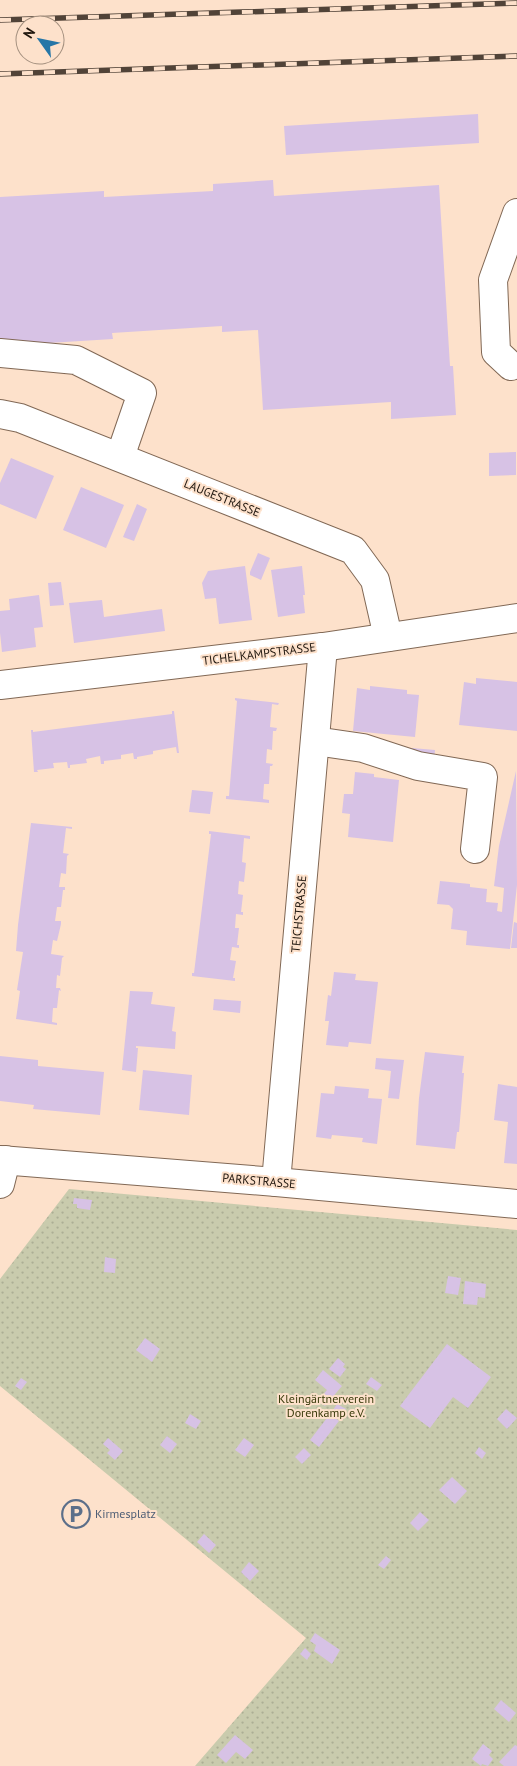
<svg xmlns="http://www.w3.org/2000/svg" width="517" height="1766" font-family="'PT Sans',sans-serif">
	<defs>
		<pattern id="park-dots" width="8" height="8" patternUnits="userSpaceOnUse" patternTransform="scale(1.25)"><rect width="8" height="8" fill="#c9cbad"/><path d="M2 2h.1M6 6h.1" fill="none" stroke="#acae94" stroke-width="1.8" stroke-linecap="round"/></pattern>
	</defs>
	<rect width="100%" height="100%" fill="#fde1cb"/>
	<!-- park -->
	<polygon fill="url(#park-dots)" points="69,1189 517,1230 517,1766 195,1766 306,1638 0,1386 0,1279"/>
	<!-- building -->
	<g fill="#d7c2e5">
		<polygon points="478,114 479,143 286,155 284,126"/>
		<polygon points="273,180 274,196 439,185 450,366 453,366 456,415 391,419 391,402 263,410 258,330 222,332 222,326 112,333 113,339 0,346 0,197 104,191 104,197 213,191 213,184"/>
		<polygon points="516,452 516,475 489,476 489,453"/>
		<polygon points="11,458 54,476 36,519 0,504 0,483"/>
		<polygon points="81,487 124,505 106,548 63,530"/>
		<polygon points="137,504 147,509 134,541 123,537"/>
		<polygon points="258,553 270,558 261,580 250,575 250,572"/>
		<polygon points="245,566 252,620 219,624 216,598 205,599 202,583 208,571"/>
		<polygon points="302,566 305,595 303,595 305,613 278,617 271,570"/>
		<polygon points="61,582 64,605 50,606 48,583"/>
		<polygon points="39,595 43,627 34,628 36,647 2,652 0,633 0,611 10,610 9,599"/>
		<polygon points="102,600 104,617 162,609 165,631 74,643 69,603"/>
		<polygon points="476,678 517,682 517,731 459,725 464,682 476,684"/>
		<polygon points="370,686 407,690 407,694 419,695 415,737 353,731 357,688 370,690"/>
		<polygon points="235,698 279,703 278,705 272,704 270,727 277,728 276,731 273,731 272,750 267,749 266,763 273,764 272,766 270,766 269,784 264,784 263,799 269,800 269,803 226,799 226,796 229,796 237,701 235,700"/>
		<polygon points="172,711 174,711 179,753 177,753 176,747 153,751 153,754 137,757 137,759 134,759 133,753 121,755 121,759 104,761 104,764 101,764 100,756 86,759 87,763 70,765 70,768 68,768 67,762 53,763 54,768 37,770 38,772 34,772 31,730 33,730 33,732 172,714"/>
		<polygon points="412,748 435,750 434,762 411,759"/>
		<polygon points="516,771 517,885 510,949 466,945 467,931 451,929 453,909 449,905 437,904 440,881 470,884 470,887 487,889 486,902 498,903 497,911 502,912 504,888 494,886 499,846"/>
		<polygon points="355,772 374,774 374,777 399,780 393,842 348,837 350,814 342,813 344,794 353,794"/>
		<polygon points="192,790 213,792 210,814 189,812"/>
		<polygon points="31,823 72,827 72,829 66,828 63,853 69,854 67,856 66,874 61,873 59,887 65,887 65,890 63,890 61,907 57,907 55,921 61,921 61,924 57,941 53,940 51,954 64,956 62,958 60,976 57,975 56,988 60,988 61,991 59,990 57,1008 53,1008 52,1022 57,1023 57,1025 16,1019 20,991 17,990 23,952 16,951 18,925"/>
		<polygon points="209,831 250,836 250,839 244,838 242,862 246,863 244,882 239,881 238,894 243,895 241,912 243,912 243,915 236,914 235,928 239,928 237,945 239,945 239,948 232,947 230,960 236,961 233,978 235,978 235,981 192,976 192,973 194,973 211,834 209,834"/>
		<polygon points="514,922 517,923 517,948 511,948"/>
		<polygon points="334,972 356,974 355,980 378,982 371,1044 349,1042 348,1047 326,1045 329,1021 325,1021 328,995 331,996"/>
		<polygon points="130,991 153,992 151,1004 175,1007 172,1031 176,1032 175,1049 136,1046 136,1048 138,1048 136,1072 122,1070"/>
		<polygon points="214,999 241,1001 240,1013 213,1010"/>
		<polygon points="425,1052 464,1056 462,1073 464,1073 459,1132 457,1132 455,1149 416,1145 419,1098"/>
		<polygon points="0,1056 38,1060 38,1066 104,1072 100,1115 33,1109 34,1105 0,1101"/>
		<polygon points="376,1058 404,1060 399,1099 388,1098 391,1071 375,1069"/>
		<polygon points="143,1070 192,1075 189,1115 139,1110"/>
		<polygon points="498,1084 517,1087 517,1164 504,1163 508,1122 494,1120"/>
		<polygon points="335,1086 369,1089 368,1098 382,1099 377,1144 362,1142 363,1138 332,1135 331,1139 316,1137 321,1093 334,1094"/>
		<polygon points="74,1198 92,1200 90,1210 77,1208 77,1204 73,1204"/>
		<polygon points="105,1257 116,1259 115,1273 104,1272"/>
		<polygon points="448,1276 461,1278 458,1295 445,1293"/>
		<polygon points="465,1281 486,1284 485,1298 478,1297 477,1305 463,1304"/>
		<polygon points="145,1338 160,1349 152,1362 136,1350"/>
		<polygon points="447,1344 491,1377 468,1408 453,1397 430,1428 400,1406"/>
		<polygon points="338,1358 345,1364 343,1367 346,1369 340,1377 329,1369"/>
		<polygon points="323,1370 342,1386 325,1406 318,1401 327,1390 315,1380"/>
		<polygon points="371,1377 382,1385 377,1391 366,1384"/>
		<polygon points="21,1378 27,1382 21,1390 15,1386"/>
		<polygon points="337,1404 346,1409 340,1418 331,1413"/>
		<polygon points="506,1409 517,1418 507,1429 497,1419"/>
		<polygon points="190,1414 201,1421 196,1429 185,1423"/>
		<polygon points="330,1414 339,1421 319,1447 310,1440"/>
		<polygon points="167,1436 177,1444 170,1453 160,1445"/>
		<polygon points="108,1438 123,1451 115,1460 107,1453 110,1450 103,1444"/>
		<polygon points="244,1438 254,1445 245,1457 235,1450"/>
		<polygon points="479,1447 486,1453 482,1459 475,1453"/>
		<polygon points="304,1448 311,1455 302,1464 295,1457"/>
		<polygon points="452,1477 467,1491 455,1504 439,1490"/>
		<polygon points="420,1512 429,1520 418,1531 410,1523"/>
		<polygon points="204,1534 216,1545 209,1553 197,1542"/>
		<polygon points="386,1556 391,1560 384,1569 378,1565"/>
		<polygon points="249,1562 259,1571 250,1581 241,1572"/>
		<polygon points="315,1633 340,1650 332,1664 314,1651 316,1645 310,1641"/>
		<polygon points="305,1648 311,1654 307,1660 300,1654"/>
		<polygon points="501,1700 516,1713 509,1722 494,1709"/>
		<polygon points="235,1735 253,1750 245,1759 236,1752 226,1763 217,1755"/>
		<polygon points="483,1744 492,1751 489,1755 493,1759 488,1766 482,1764 481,1766 472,1759"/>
		<polygon points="515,1745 517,1746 517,1766 504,1766 499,1762"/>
	</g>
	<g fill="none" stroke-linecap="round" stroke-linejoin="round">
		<defs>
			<g id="minor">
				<polyline points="0,353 76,360 142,393 120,457"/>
				<polyline points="511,366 496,352 493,280 517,213"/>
				<polyline points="0,414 20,418 353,550 375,580 388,637"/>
				<polyline points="0,685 323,647 517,618"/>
				<polyline points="315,741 363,748 418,766 483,777 475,849"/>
				<polyline points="0,1160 276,1182 517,1204"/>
				<polyline points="276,1182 323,647"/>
				<polyline points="0,1184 6,1160"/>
			</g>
		</defs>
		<!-- minor casing -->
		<use href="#minor" stroke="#816855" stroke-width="30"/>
		<!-- minor -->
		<use href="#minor" stroke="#fff" stroke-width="28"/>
		<defs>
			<g id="rail">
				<polyline points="0,20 517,3"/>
				<polyline points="0,74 517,56"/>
			</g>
		</defs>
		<!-- rail casing -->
		<use href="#rail" stroke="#514338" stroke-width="5.5"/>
		<!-- rail -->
		<use href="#rail" stroke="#fde1cb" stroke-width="4" stroke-dasharray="11" stroke-linecap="butt"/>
	</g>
	<!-- icons -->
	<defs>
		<symbol id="parking-ring" viewBox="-11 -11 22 22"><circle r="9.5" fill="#fde1cb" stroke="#5c6f8a" stroke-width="1.5"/><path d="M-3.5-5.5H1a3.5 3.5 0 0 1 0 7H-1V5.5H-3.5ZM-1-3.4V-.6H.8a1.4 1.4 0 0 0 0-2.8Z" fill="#5c6f8a"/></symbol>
	</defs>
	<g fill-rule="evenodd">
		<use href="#parking-ring" x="60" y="1498" width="32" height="32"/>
	</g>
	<g text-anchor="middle" stroke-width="4" stroke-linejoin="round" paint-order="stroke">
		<!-- street labels -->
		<g font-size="12" fill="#1f160e" stroke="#fde1cb">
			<text transform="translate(222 498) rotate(22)" y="4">LAUGESTRASSE</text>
			<text transform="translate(259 654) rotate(-7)" y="4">TICHELKAMPSTRASSE</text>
			<text transform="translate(299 914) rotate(-85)" y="4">TEICHSTRASSE</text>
			<text transform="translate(259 1181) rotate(5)" y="4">PARKSTRASSE</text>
		</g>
		<!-- park labels -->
		<g font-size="12" fill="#393a0a" stroke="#fde1cb">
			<text x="326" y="1403">Kleingärtnerverein<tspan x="326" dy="14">Dorenkamp e.V.</tspan></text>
		</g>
		<!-- service labels -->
		<g font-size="12" fill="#4e5e75" stroke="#fde1cb" text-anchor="start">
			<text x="95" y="1518">Kirmesplatz</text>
		</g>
	</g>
	<!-- north arrow -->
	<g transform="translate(40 40) rotate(303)"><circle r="24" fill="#fde1cb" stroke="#a4907f"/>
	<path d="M0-4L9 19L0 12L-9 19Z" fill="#2676a7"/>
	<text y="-8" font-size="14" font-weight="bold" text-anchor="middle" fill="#1f160e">N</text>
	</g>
</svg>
